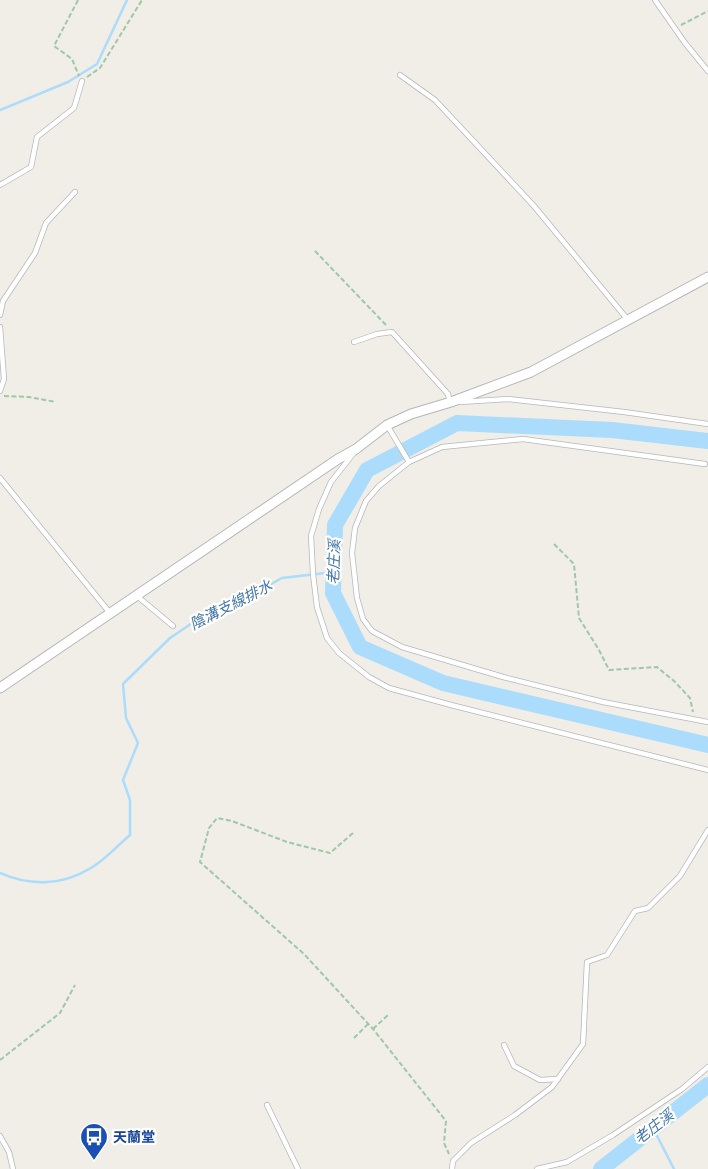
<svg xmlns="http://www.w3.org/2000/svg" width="708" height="1169" font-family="'IBM Plex Sans','Noto Sans TC',sans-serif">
	<rect width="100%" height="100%" fill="#f0eee7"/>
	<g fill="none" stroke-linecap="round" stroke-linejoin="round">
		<!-- stream -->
		<g stroke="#abdcfc" stroke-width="2.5">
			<polyline points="0,110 68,82 97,64 127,0"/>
			<path d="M0 873C29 886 61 886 89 869 104 861 117 846 130 835V800L123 780 138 743 126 718 123 684 170 638 207 613 244 599 282 578 334 572"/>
			<polyline points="653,1128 674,1169"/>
		</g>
		<!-- river -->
		<g stroke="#abdcfc" stroke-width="16">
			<polyline points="708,441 612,430 457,423 367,470 335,525 333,593 360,647 443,683 708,745"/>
			<polyline points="601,1169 708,1085"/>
		</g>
		<defs>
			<g id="lane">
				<polyline points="655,0 685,43 708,71"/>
				<polyline points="400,75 435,100 534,206 628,320"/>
				<polyline points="0,185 31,167 37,137 74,108 82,81"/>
				<polyline points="0,315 3,301 35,253 46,223 75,192"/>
				<polyline points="0,327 4,379 0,391"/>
				<polyline points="354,342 377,334 392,332 448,394 450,402"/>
				<polyline points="460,402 508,399 624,412 708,424"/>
				<polyline points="387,425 409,462"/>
				<polyline points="353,454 331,482 319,509 311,536 313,574 317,607 327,638 339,653 369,677 389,688 451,705 708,770"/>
				<polyline points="705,464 523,439 442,447 409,462 379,486 366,501 355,528 352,553 357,598 363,619 372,631 402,647 503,677 603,702 708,722"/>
				<polyline points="0,478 110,613"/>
				<polyline points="137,596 173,626"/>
				<polyline points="504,1045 514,1066 540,1080 558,1079"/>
				<polyline points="267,1105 298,1169"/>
				<polyline points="0,1136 9,1152 13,1169"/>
				<polyline points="452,1169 453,1161 471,1143 515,1115 552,1087 583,1044 587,962 607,955 635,911 648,908 680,876 708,830"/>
				<polyline points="537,1169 567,1162 613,1135 682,1089 708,1067"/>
			</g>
			<polyline id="street" points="0,688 338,459 356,449 387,425 411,414 451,402 531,372 708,277"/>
		</defs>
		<!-- lane casing -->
		<use href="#lane" stroke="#b4b7bb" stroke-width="6"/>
		<!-- street casing -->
		<use href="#street" stroke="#b4b7bb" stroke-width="11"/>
		<!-- path -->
		<g stroke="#9ec8a8" stroke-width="2" stroke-dasharray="5 2.5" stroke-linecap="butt">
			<polyline points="78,0 54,46 72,59 79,76"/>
			<polyline points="681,25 708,11"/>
			<polyline points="87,77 100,68 142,0"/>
			<polyline points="315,251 386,325"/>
			<polyline points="4,396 29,397 56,402"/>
			<polyline points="554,544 574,564 579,618 599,650 609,670 657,667 674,681 690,698 693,712"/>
			<polyline points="353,833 330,853 287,842 232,821 217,818 209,828 200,862 304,954 373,1029 446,1121 444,1143 449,1154"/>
			<polyline points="373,1029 388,1015"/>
			<polyline points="354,1038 368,1024"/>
			<polyline points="0,1060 60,1013 75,985"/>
		</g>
		<!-- lane -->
		<use href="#lane" stroke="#fff" stroke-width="4.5"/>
		<!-- street -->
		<use href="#street" stroke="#fff" stroke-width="9"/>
	</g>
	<!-- icons -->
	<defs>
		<symbol id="bus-pin" viewBox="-11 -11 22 30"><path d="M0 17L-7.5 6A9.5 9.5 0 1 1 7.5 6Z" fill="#1a4fb4" stroke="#fff"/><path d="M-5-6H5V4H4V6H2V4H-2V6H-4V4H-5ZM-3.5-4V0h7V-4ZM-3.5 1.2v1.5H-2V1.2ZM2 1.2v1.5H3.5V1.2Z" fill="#fff"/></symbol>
	</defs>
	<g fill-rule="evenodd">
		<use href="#bus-pin" x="78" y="1121" width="32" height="43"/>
	</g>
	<g text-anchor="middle" stroke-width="4.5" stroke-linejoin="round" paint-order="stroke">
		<!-- transit labels -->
		<g font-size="14" font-weight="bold" fill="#164399" stroke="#fff" text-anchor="start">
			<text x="113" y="1142">天蘭堂</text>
		</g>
		<!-- water labels -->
		<g font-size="15" font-style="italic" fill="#4477a7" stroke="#fff">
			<text transform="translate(334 562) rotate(-88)" y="5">老庄溪</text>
			<text transform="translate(231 605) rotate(-27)" y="5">陰溝支線排水</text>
			<text transform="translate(654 1127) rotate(-38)" y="5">老庄溪</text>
		</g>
	</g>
</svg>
